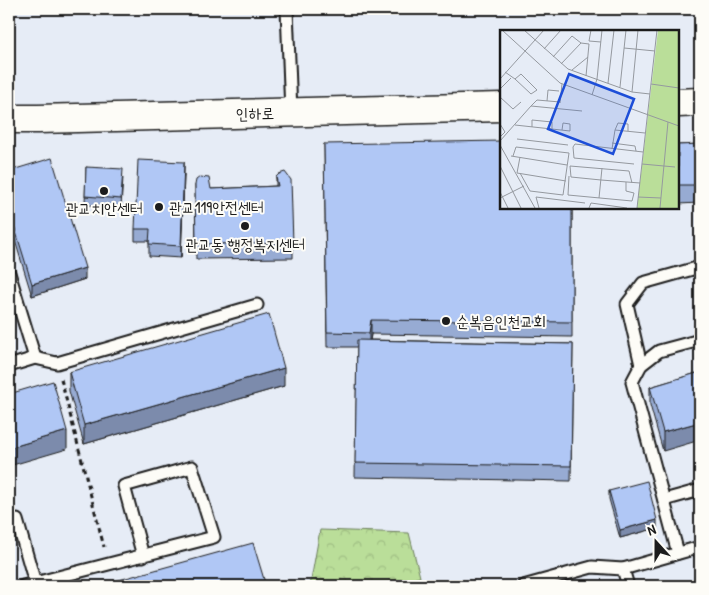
<svg xmlns="http://www.w3.org/2000/svg" width="709" height="595" font-family="'Patrick Hand','Poor Story',sans-serif">
	<defs>
		<pattern id="park-crowns" width="20" height="18" patternUnits="userSpaceOnUse" patternTransform="scale(1.25)"><rect width="20" height="18" fill="#bade99"/><path d="M2 6a3 3 0 1 1 6 0M12 15a3 3 0 1 1 6 0" fill="none" stroke="#9fbe83"/></pattern>
	</defs>
	<rect width="100%" height="100%" fill="#e6ecf6"/>
	<filter id="ink" filterUnits="userSpaceOnUse"><feTurbulence type="fractalNoise" baseFrequency=".02" numOctaves="2"/><feDisplacementMap in="SourceGraphic" scale="10" xChannelSelector="R" yChannelSelector="G"/><feConvolveMatrix kernelMatrix="1 2 1 2 8 2 1 2 1" color-interpolation-filters="sRGB"/></filter>
	<g filter="url(#ink)">
		<!-- park -->
		<polygon fill="url(#park-crowns)" stroke="#6b7d5a" points="320,530 409,533 420,577 387,586 310,586"/>
		<g fill="none" stroke-linecap="round" stroke-linejoin="round">
			<defs>
				<g id="lane">
					<polyline points="287,9 291,113"/>
					<polyline points="9,273 35,358"/>
					<polyline points="641,365 627,304 643,283 700,267"/>
					<polyline points="9,366 35,358 57,363 257,305"/>
					<polyline points="664,500 700,490"/>
					<polyline points="9,522 17,520 35,583"/>
					<polyline points="678,553 632,382 641,365 659,351 700,340"/>
					<polyline points="623,569 628,586"/>
					<polyline points="23,586 214,537 192,467 124,486 143,556"/>
					<polyline points="523,586 592,567 623,569 700,547"/>
				</g>
				<g id="secondary">
					<polyline points="678,103 700,102"/>
					<polyline points="9,119 38,119 502,107"/>
				</g>
			</defs>
			<!-- lane casing -->
			<use href="#lane" stroke="#1c1c1c" stroke-width="15"/>
			<!-- secondary casing -->
			<use href="#secondary" stroke="#1c1c1c" stroke-width="31"/>
			<!-- path -->
			<polyline stroke="#1c1c1c" stroke-width="3" stroke-dasharray="5 4" stroke-linecap="butt" points="61,379 104,547"/>
			<!-- lane -->
			<use href="#lane" stroke="#fdfcf7" stroke-width="11"/>
			<!-- secondary -->
			<use href="#secondary" stroke="#fdfcf7" stroke-width="28"/>
		</g>
		<!-- wall -->
		<g fill="#97abd3" stroke="#1c1c1c">
			<polygon points="324,144 572,208 572,337 371,334 370,340 573,344 571,481 355,477 357,347 327,347"/>
			<polygon points="700,144 700,203 678,204 678,145"/>
			<polygon points="86,167 123,177 121,207 85,205"/>
			<polygon points="9,171 85,279 32,296 9,221"/>
			<polygon points="184,174 181,258 149,256 149,241 135,241 135,229"/>
			<polygon points="276,177 293,243 293,258 196,259 195,185 211,189 276,186"/>
			<polygon points="69,372 284,386 84,444 69,391"/>
			<polygon points="700,372 663,451 650,405 650,387"/>
			<polygon points="609,491 657,528 620,538 609,499"/>
		</g>
		<!-- shaded-wall -->
		<g fill="#7b8bac" stroke="#1c1c1c">
			<polygon points="184,162 184,174 181,258 181,246"/>
			<polygon points="85,268 85,279 32,296 32,284"/>
			<polygon points="371,320 371,334 369,348 369,333"/>
			<polygon points="284,368 284,386 84,444 84,425"/>
			<polygon points="700,422 700,440 663,451 663,432"/>
			<polygon points="67,431 67,449 9,466 9,448"/>
			<polygon points="657,520 657,528 620,538 620,530"/>
		</g>
		<!-- building -->
		<g fill="#b0c7f5" stroke="#1c1c1c">
			<polygon points="502,141 502,208 572,208 572,322 371,320 369,333 327,332 324,144"/>
			<polygon points="700,144 700,185 678,185 678,145"/>
			<polygon points="52,158 85,268 32,284 9,209 9,171"/>
			<polygon points="138,160 184,162 181,246 149,244 150,229 135,229"/>
			<polygon points="86,167 123,169 121,199 85,196"/>
			<polygon points="285,172 291,180 293,243 196,244 195,185 196,180 200,177 209,178 211,189 278,186 276,177 279,174"/>
			<polygon points="269,314 284,368 84,425 69,372"/>
			<polygon points="357,340 573,344 571,466 355,463"/>
			<polygon points="700,372 700,422 663,432 650,387"/>
			<polygon points="53,381 67,431 9,448 9,394"/>
			<polygon points="647,481 657,520 620,530 609,491"/>
			<polygon points="253,543 266,586 97,586"/>
			<polygon points="700,579 700,586 675,586"/>
		</g>
	</g>
	<!-- markers -->
	<g fill="#1c1c1c" stroke="#fdfcf7" stroke-width="2">
		<circle cx="104" cy="191" r="5"/>
		<circle cx="159" cy="207" r="5"/>
		<circle cx="245" cy="226" r="5"/>
		<circle cx="446" cy="321" r="5"/>
	</g>
	<g text-anchor="middle" stroke-width="4" stroke-linejoin="round" paint-order="stroke">
		<!-- street labels -->
		<g font-size="16" fill="#1c1c1c" stroke="#fdfcf7">
			<text transform="translate(255 113) rotate(-1)" y="6">인하로</text>
		</g>
		<!-- poi labels -->
		<g font-size="16" fill="#1c1c1c" stroke="#fdfcf7" text-anchor="start">
			<text x="169" y="213">관교119안전센터</text>
			<text x="104" y="214" text-anchor="middle">관교치안센터</text>
			<text x="245" y="250" text-anchor="middle">관교동 행정복지센터</text>
			<text x="456" y="327">순복음인천교회</text>
		</g>
	</g>
	<!-- overview -->
	<g transform="translate(500 30)">
		<rect width="179" height="179" fill="#e6ecf6"/>
		<path d="M158 0H179V178H137Z" fill="#bade99"/>
		<path fill="none" stroke="#95999f" stroke-width="1" d="M2 0 60 53 179 96M24 0 68 39 132 62 150 64M91 0 89 11 101 12M81 13 89 14 86 46M124 18 155 21M44 19 61 0M53 27 72 6 81 13M61 34 81 13M72 40 88 27M5 42 15 49 21 44 37 60 31 64 15 49M0 49 44 0M108 53 114 0M151 54 179 58M120 57 126 0M0 59 11 48M132 62 138 0M92 65 97 49 102 0M0 67 13 79 21 72M47 71 48 60 59 61M60 73 62 54M31 76 37 70 60 72M0 94 5 102 0 107M15 95 70 101V94L63 93 62 100M32 97V90L52 92V99M115 100 118 93 128 94V101M17 109 68 115M0 111 31 76 82 81M112 113 135 116 136 121M0 115 35 178M112 119 115 100 145 103M11 126 67 135M13 126 16 117 69 123 63 165 30 161 20 143M20 127 17 143 66 151M134 134 74 128 73 117 75 114 143 122M142 134 175 137M0 136 21 178M69 146 68 165 132 171 134 163 126 161V152M132 153 129 141 70 136 71 147 101 150 140 153M0 162 8 178M138 167 161 168M0 168 24 156M99 168 102 138M39 178 36 167 85 173M89 178 91 173 127 178M137 178 157 0M160 178 168 92"/>
		<path fill="#1d4ed8" fill-opacity="0.15" stroke="#1d4ed8" stroke-width="2.5" d="M69 44 134 69 113 124 48 99Z"/>
		<rect width="179" height="179" fill="none" stroke="#1c1c1c" stroke-width="2.5"/>
	</g>
	<!-- margin -->
	<rect width="709" height="595" fill="none" stroke="#fdfcf7" stroke-width="30"/>
	<rect x="15" y="15" width="679" height="565" fill="none" stroke="#1c1c1c" stroke-width="2" filter="url(#ink)"/>
	<!-- north arrow -->
	<g transform="translate(656 542) rotate(339)" stroke="#fdfcf7" stroke-width="4" paint-order="stroke">
	<path d="M0-4L9 19L0 12L-9 19Z" fill="#1c1c1c"/>
	<text y="-8" font-size="14" font-weight="bold" text-anchor="middle" fill="#1c1c1c">N</text>
	</g>
</svg>
